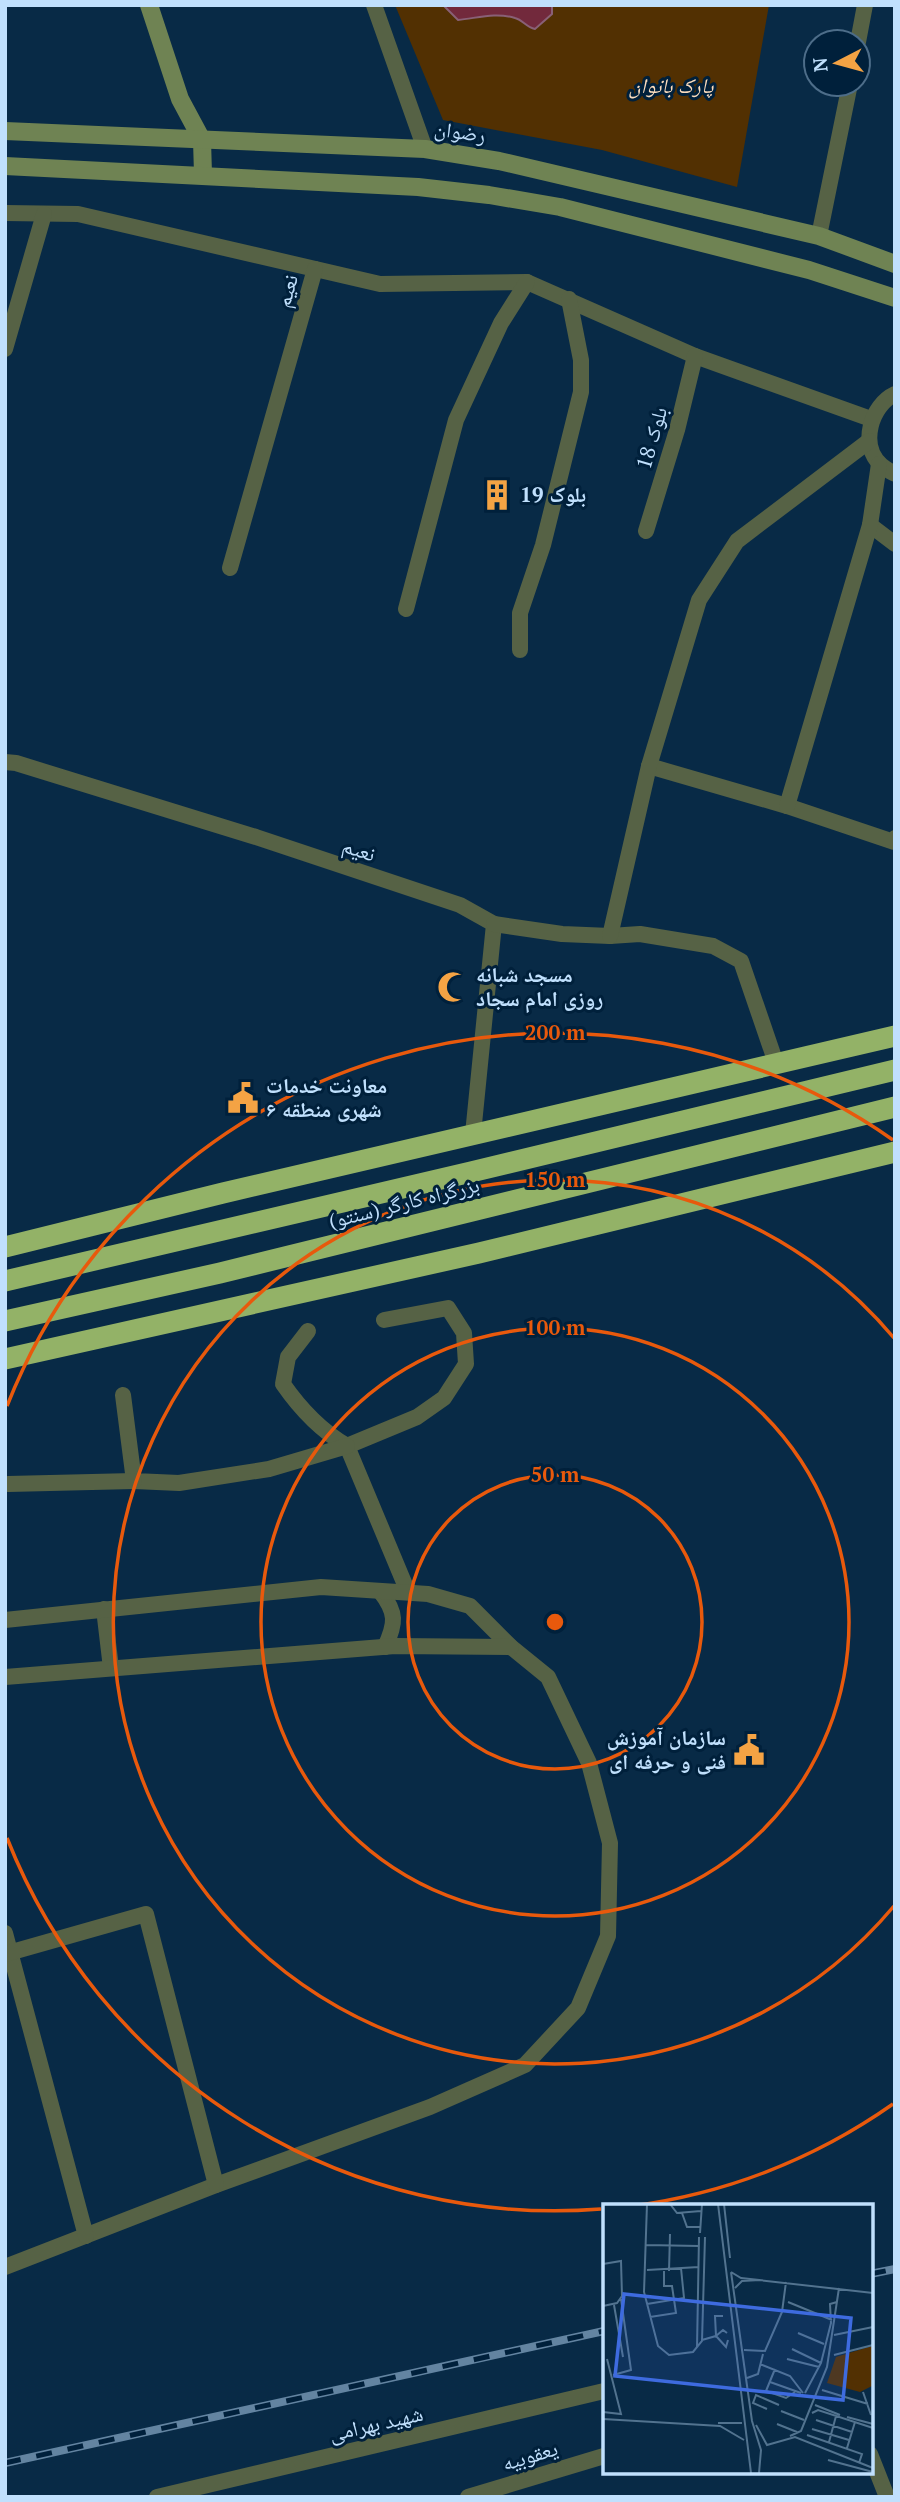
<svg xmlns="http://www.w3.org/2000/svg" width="900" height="2502" font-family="'PT Serif','Noto Naskh Arabic',serif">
	<rect width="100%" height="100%" fill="#082a46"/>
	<!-- green -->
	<polygon fill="#523002" points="395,5 769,5 737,187 602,150 443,120"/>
	<!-- water -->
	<path fill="#72293c" stroke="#896076" stroke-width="2" d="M443 5H552V14L535 29C526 27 523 20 515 18 495 12 478 18 458 20Z"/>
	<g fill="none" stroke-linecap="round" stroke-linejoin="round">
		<!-- street -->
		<g stroke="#566245" stroke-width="16">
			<polyline points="374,5 425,149"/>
			<polyline points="858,42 865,5"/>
			<polyline points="5,213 78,214 380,284 527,282 695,356 871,419"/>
			<polyline points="819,236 850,84"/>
			<polyline points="5,349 44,214"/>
			<path d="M895 394C871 405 859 445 881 465 885 469 890 471 895 474"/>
			<polyline points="870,525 895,544"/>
			<polyline points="646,531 677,430 695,356"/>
			<polyline points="230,568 315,269"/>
			<polyline points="406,609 456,420 501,323 527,282"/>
			<polyline points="520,650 520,613 543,545 581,392 581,360 569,299"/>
			<polyline points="5,762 16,763 256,837 460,905 494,924 473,1134"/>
			<polyline points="649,766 787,806 894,842 895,838"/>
			<polyline points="787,806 870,525 879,464"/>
			<polyline points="494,924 562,934 610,936 640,934 713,946 741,961 776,1063"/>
			<polyline points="610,936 649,766 699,600 737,541 869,441"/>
			<polyline points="384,1320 448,1308 464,1333 466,1364 444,1398 417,1417 347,1446 408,1592"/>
			<path d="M308 1331 288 1357 283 1384C301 1410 320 1430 347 1446"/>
			<polyline points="123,1395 134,1481 179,1483 269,1469 347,1446"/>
			<polyline points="8,1484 134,1481"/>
			<path d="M380 1591C397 1613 396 1623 385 1647"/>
			<polyline points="104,1609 111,1668"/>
			<polyline points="5,1620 321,1587 428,1594 470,1606 511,1647 548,1677 589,1763 610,1843 608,1936 578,2008 525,2065 430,2107 216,2185 5,2267"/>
			<polyline points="5,1677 395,1646 511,1647"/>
			<polyline points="5,1933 86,2236"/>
			<polyline points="5,1954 146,1914 216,2185"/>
			<polyline points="870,2454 887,2497"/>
			<polyline points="157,2497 604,2391"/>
			<polyline points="468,2497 604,2456"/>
		</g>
		<!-- secondary -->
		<g stroke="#6f8353" stroke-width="18">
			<polyline points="149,5 180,99 202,140 203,174"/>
			<polyline points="5,131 425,149 499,161 819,236 895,264"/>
			<polyline points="5,166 418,187 489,195 560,207 809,270 895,298"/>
		</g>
		<!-- highway -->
		<g stroke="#93b267" stroke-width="21">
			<polyline points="5,1247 223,1193 895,1036"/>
			<polyline points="5,1281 471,1172 895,1070"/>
			<polyline points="5,1321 220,1273 895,1107"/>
			<polyline points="5,1359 479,1253 895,1152"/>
		</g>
		<defs>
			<g id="rail">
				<polyline points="870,2274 895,2269"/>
				<polyline points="5,2463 604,2331"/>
			</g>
		</defs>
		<!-- rail casing -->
		<use href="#rail" stroke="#6384a1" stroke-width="8"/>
		<!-- rail -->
		<use href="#rail" stroke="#00203b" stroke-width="5" stroke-dasharray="16" stroke-linecap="butt"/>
	</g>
	<!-- distance rings -->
	<g fill="none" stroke="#e8590c" stroke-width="3.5">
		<circle cx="555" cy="1622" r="147"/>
		<circle cx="555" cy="1622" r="294"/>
		<path d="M894 1906A442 442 0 1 1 894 1338"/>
		<path d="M893 2104A589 589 0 0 1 632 2206M601 2209A589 589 0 0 1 7 1838M7 1406A589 589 0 0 1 893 1140"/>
	</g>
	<!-- icons -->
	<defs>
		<symbol id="building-bare" viewBox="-9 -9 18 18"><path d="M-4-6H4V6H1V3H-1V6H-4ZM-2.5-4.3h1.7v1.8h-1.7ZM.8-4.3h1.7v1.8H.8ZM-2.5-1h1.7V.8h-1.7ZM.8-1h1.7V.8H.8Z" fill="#f4a344" stroke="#00203b" stroke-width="2.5" paint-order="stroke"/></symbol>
		<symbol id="mosque-bare" viewBox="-9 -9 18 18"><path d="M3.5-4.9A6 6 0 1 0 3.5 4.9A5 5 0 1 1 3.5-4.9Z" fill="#f4a344" stroke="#00203b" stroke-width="2.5" paint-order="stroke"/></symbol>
		<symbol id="civic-bare" viewBox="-9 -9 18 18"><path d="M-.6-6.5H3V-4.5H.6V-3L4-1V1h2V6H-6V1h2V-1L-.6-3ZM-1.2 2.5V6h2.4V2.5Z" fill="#f4a344" stroke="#00203b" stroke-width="2.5" paint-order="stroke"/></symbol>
	</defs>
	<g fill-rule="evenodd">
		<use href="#building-bare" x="475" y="473" width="44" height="44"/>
		<use href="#mosque-bare" x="431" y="965" width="44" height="44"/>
		<use href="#civic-bare" x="221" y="1076" width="44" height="44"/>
		<use href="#civic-bare" x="727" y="1728" width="44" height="44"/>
	</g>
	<g text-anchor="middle" stroke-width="6" stroke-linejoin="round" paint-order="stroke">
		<!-- park labels -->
		<g font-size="21" font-style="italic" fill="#fbdcbd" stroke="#00203b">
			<text x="671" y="93">پارک بانوان</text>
		</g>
		<!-- street labels -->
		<g font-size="21" fill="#c0e0fd" stroke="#00203b">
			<text transform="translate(460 132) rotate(8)" y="7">رضوان</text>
			<text transform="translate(287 291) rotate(-74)" y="7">نعیم</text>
			<text transform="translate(652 438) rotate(-74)" y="7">بلوک 18</text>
			<text transform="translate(359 850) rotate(18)" y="7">نعیم</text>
			<text transform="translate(404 1203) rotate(-14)" y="7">بزرگراه کارگر (سنتو)</text>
			<text transform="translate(376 2424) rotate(-13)" y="7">شهید بهرامی</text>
			<text transform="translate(530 2456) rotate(-17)" y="7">یعقوبیه</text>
		</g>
		<!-- poi labels -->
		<g font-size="21" font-weight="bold" fill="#c0e0fd" stroke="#00203b" text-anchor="start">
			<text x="520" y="502">بلوک 19</text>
			<text x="476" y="982">مسجد شبانه<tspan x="476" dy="24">روزی امام سجاد</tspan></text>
			<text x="266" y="1093">معاونت خدمات<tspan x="266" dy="24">شهری منطقه ۶</tspan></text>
			<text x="726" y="1745" text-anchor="end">سازمان آموزش<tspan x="726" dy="24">فنی و حرفه ای</tspan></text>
		</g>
	</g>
	<!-- overview -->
	<g transform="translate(603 2204)">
		<rect width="270" height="270" fill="#082a46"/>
		<path d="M269 142V182L257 188 224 179 233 153Z" fill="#523002"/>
		<path fill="none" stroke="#52738f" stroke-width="2" d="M44 0 41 88 55 142 66 151 90 148 99 137 102 33M67 0 74 9 98 7M115 0 148 269M121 0 127 54M79 9 84 23H97M97 29 99 0M43 41 96 42M0 60 18 57 19 92 14 99 0 102M44 66 96 63M66 67 67 30M128 68 138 74 270 89M128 68 149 217 158 246 156 269M132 84 139 77 157 76M185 98 229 116M44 100 81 94 78 64M11 101 20 153M120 112H112L113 132 120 126 124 129M47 113 73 109 69 82H61V67M195 129 221 140M231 131 270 123M99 136 113 132 123 143 125 136M94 144 96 33M189 145 218 159M141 146 162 147 179 108 183 78M231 151 270 141M184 155 216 163M157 160 187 172 200 189M172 165 163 187 183 194 192 188M10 171 28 166 18 95M144 174 155 170 160 150M167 178 198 189M219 186 265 200M260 188 268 211M202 189 218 159 228 119 227 100 234 98M212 201 237 211M164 205 150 199 153 191 176 201M178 207 201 216M0 208 18 210 4 155M209 209 215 206 270 224M244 213 270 220M0 215 117 222 141 236M213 216 249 228M115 219H139M174 220 194 228M153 221 164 241 192 233 270 264M209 225 246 236M204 231 259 250 256 259M187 232 198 227 224 163 236 84M226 238 233 212M244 244 252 218M225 256 270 268"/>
		<path fill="#3e6bdf" fill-opacity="0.15" stroke="#3e6bdf" stroke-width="3.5" d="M21 90 248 114 240 196 12 172Z"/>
		<rect width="270" height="270" fill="none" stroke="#c0e0fd" stroke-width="3.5"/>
	</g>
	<circle cx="555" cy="1622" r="10" fill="#e8590c" stroke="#00203b" stroke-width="3.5"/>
	<g font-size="21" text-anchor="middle" font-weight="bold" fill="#e8590c" stroke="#00203b" stroke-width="6" stroke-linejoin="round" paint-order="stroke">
		<text x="555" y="1040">200 m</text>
		<text x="555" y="1187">150 m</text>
		<text x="555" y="1335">100 m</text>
		<text x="555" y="1482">50 m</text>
	</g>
	<!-- border -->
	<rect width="900" height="2502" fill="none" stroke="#c0e0fd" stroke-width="14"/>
	<!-- north arrow -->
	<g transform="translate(837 63) rotate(264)"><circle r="33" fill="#00203b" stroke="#4d6d89" stroke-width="2"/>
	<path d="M0-5L12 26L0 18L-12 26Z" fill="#f4a344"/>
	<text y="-10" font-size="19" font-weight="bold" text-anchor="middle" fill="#c0e0fd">N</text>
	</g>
</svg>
